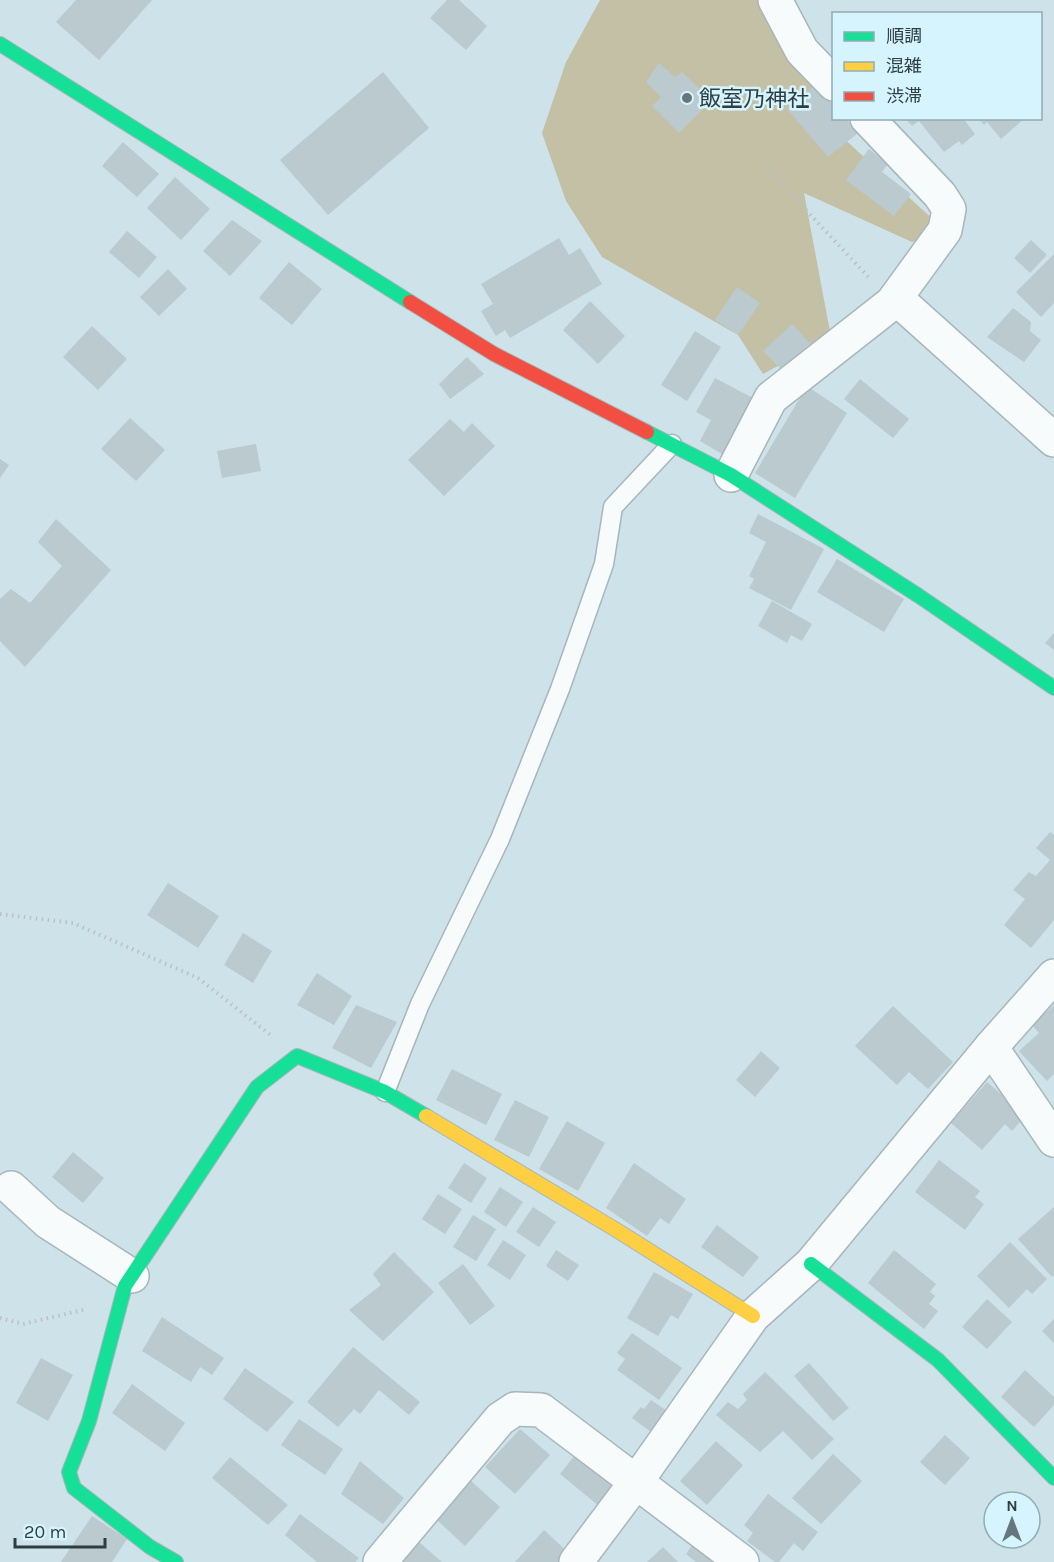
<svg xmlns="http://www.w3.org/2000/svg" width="1054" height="1562" font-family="Karla,'Noto Sans JP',sans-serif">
	<rect width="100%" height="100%" fill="#cee2e9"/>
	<!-- forest -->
	<polygon fill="#c3c0a6" points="600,0 781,0 831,127 945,230 912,242 804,193 831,337 763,374 738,335 602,257 566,201 542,133 566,62"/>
	<!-- building -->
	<g fill="#bacacf">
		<polygon points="76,0 152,0 99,60 56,22"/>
		<polygon points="447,0 459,0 487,26 466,50 430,18"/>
		<polygon points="659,63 675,77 682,72 712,100 679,133 652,106 661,97 646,82"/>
		<polygon points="383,72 429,128 328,215 280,160"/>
		<polygon points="816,84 834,104 834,118 846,118 858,133 828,157 787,109"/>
		<polygon points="905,118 963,118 975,134 962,145 959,141 944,152 919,121 912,126"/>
		<polygon points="978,118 1025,118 1001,139 987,122 984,125"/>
		<polygon points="123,142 159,174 137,197 102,166"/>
		<polygon points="869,149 888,164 882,172 911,194 894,216 846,180"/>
		<polygon points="175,177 210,209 181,240 147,208"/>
		<polygon points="232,220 262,241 230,276 203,251"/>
		<polygon points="127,231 157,257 139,278 109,252"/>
		<polygon points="559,238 569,255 580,248 602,284 510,338 505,330 496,336 481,311 493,304 481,284"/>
		<polygon points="1031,240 1047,255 1030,273 1014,258"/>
		<polygon points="1054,254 1054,303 1041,317 1016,292"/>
		<polygon points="289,262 322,289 292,325 259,298"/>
		<polygon points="168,269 187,289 159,316 140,297"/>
		<polygon points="737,287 760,303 738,335 715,320"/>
		<polygon points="590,301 625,336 598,364 563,330"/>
		<polygon points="1013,308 1031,322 1030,331 1041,340 1024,362 987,337"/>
		<polygon points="792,324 811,344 783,371 763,351"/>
		<polygon points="92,326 127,359 98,390 63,357"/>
		<polygon points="695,331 721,347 687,401 661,385"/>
		<polygon points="467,357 484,374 450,399 439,384"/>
		<polygon points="715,378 753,398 722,454 700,441 711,420 696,412"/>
		<polygon points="860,379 909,419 893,438 844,399"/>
		<polygon points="807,386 847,413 795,498 755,473"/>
		<polygon points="130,418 165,450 136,481 101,449"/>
		<polygon points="450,419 464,432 472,423 495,446 444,496 408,460"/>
		<polygon points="256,444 261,471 222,478 217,451"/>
		<polygon points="0,459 9,465 0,478"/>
		<polygon points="758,514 824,549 791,610 749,588 754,579 749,576 766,542 749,533"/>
		<polygon points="56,519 111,570 25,667 0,641 0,599 11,589 30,603 62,566 38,542"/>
		<polygon points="837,559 904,599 884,632 817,592"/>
		<polygon points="772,601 812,624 802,641 791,635 787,643 758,626"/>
		<polygon points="1054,633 1054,650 1045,643"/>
		<polygon points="1050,832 1054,835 1054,920 1031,948 1004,925 1025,899 1013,890 1029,872 1036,876 1050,860 1036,848"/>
		<polygon points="168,883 219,916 198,948 147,915"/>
		<polygon points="243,933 272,951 253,983 224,965"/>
		<polygon points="317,973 352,996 334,1025 297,1005"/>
		<polygon points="356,1005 397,1022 371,1068 332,1048"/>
		<polygon points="1054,1005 1054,1074 1047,1081 1019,1051 1039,1033 1032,1025"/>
		<polygon points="893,1006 953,1062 928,1089 909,1072 897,1085 855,1046"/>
		<polygon points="761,1051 780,1068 755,1097 736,1080"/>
		<polygon points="452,1069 502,1094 486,1125 436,1100"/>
		<polygon points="987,1082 1026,1115 1012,1131 1005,1124 982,1150 951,1123"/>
		<polygon points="515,1100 549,1117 529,1157 494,1140"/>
		<polygon points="567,1121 605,1143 578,1191 539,1169"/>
		<polygon points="73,1152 104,1178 83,1203 52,1177"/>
		<polygon points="939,1160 980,1191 975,1197 984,1204 965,1230 915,1192"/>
		<polygon points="464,1163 487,1178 471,1203 448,1188"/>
		<polygon points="634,1163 686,1199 669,1224 660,1218 647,1236 606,1208"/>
		<polygon points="500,1187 523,1202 506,1227 484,1212"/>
		<polygon points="438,1194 462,1209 445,1234 422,1219"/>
		<polygon points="533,1207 556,1222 539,1247 516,1232"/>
		<polygon points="1054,1207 1054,1275 1052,1277 1018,1239"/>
		<polygon points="473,1215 496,1229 476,1261 453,1247"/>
		<polygon points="717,1225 759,1257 743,1277 701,1247"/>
		<polygon points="503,1240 526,1255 510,1280 487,1265"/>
		<polygon points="1010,1242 1047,1279 1032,1294 1027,1289 1009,1308 977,1276"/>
		<polygon points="556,1250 579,1265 568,1281 546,1266"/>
		<polygon points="894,1250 936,1284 930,1292 935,1296 929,1304 938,1311 924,1329 868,1283"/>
		<polygon points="394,1252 434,1292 383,1341 349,1310 381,1285 373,1274"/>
		<polygon points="463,1264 495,1306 470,1325 438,1283"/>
		<polygon points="654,1272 693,1294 678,1319 671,1315 658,1336 627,1318"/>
		<polygon points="987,1299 1012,1322 987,1349 962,1327"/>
		<polygon points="162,1317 224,1358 212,1375 200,1367 191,1382 142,1351"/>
		<polygon points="1054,1319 1054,1343 1042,1331"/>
		<polygon points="632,1333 682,1368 659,1400 617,1370 625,1359 617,1353"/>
		<polygon points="353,1347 420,1402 409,1415 379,1390 360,1414 354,1409 338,1427 307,1402"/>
		<polygon points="41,1358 73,1375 48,1421 16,1403"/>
		<polygon points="809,1363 849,1408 833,1421 794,1376"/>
		<polygon points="245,1368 294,1402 267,1432 223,1399"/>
		<polygon points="1025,1370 1054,1397 1054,1405 1034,1427 1001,1397"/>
		<polygon points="765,1372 834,1439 812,1460 783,1431 760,1452 716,1415 728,1402 738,1409 747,1400 743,1394"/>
		<polygon points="132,1384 185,1423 165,1451 112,1413"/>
		<polygon points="651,1400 667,1411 651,1432 632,1418 641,1407 644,1409"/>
		<polygon points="299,1419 343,1449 325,1475 281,1445"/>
		<polygon points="520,1429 550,1455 515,1494 485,1467"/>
		<polygon points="945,1435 970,1458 945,1485 920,1462"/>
		<polygon points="716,1441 743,1465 707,1505 680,1481"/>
		<polygon points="578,1451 618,1483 599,1506 560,1474"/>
		<polygon points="833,1454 862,1481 821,1524 792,1498"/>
		<polygon points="230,1457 288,1505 268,1525 212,1478"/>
		<polygon points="360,1461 404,1498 383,1524 341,1494"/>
		<polygon points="471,1481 500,1507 465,1546 436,1519"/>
		<polygon points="768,1494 818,1532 803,1551 794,1543 779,1562 775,1562 747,1541 753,1533 744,1525"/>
		<polygon points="300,1514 359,1558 355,1562 317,1562 285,1535"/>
		<polygon points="92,1516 127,1539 112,1562 61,1562"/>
		<polygon points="544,1530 573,1557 568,1562 515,1562"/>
		<polygon points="696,1539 730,1562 696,1562 686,1554"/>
		<polygon points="419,1542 442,1562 401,1562"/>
		<polygon points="663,1547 678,1562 647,1562"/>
	</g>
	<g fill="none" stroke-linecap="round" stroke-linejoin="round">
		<defs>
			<polyline id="lane" points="385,1092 420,1004 500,839 560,689 604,564 613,507 672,444"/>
			<g id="street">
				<polyline points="775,0 802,51 834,84"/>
				<polyline points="896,298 1054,440"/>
				<polyline points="731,475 771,398 892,303 945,230 949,209 940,195 867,118"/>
				<polyline points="991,1047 1054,1140"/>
				<polyline points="11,1188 48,1222 132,1276"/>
				<polyline points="380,1562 500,1419 515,1409 541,1410 742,1562"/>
				<polyline points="576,1562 636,1482 753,1316 811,1264 991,1047 1054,976"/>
			</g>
			<g id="fast">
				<polyline points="0,44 410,302"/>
				<polyline points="647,432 731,475 919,596 1054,688"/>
				<polyline points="811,1264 938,1360 1054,1478"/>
				<polyline points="176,1562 150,1547 74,1488 69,1472 89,1421 125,1286 257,1087 297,1056 385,1092 426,1116"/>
			</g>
			<polyline id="slow" points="426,1116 618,1231 753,1316"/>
			<polyline id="jam" points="410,302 494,354 647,432"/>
		</defs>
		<!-- lane casing -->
		<use href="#lane" stroke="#a6b6bb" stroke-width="21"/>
		<!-- street casing -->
		<use href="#street" stroke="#a6b6bb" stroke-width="36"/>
		<!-- fast casing -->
		<use href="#fast" stroke="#a6b6bb" stroke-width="16"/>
		<!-- slow casing -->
		<use href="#slow" stroke="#a6b6bb" stroke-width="16"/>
		<!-- jam casing -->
		<use href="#jam" stroke="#a6b6bb" stroke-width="16"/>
		<!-- path -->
		<g stroke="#bac2c4" stroke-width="4" stroke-dasharray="1.5 4.5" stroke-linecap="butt">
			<polyline points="765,166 871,280"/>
			<polyline points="0,914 73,923 198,978 273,1037"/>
			<polyline points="0,1318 23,1324 87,1309"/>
		</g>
		<!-- lane -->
		<use href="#lane" stroke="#f8fbfc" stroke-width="18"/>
		<!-- street -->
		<use href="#street" stroke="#f8fbfc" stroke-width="33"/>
		<!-- fast -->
		<use href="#fast" stroke="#16e098" stroke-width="14"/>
		<!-- slow -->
		<use href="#slow" stroke="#ffcf43" stroke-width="14"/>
		<!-- jam -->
		<use href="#jam" stroke="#f24e42" stroke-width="14"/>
	</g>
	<!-- markers -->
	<circle fill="#65777c" stroke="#d6f4fe" stroke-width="2" cx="687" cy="98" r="6"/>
	<g text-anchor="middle" stroke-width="5" stroke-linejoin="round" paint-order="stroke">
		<!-- poi labels -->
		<g font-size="22" fill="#2d3d42" stroke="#d6f4fe" text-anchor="start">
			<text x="699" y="106">飯室乃神社</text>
		</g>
	</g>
	<!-- legend -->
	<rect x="832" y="12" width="210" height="108" fill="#d6f4fe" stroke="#92abb3" stroke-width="1.5"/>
	<rect x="844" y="32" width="30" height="9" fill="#16e098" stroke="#92abb3" stroke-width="1.5"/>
	<text x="886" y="42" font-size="18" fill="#2d3d42">順調</text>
	<rect x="844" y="62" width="30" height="9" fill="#ffcf43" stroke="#92abb3" stroke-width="1.5"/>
	<text x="886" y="72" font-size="18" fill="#2d3d42">混雑</text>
	<rect x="844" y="92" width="30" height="9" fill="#f24e42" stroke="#92abb3" stroke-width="1.5"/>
	<text x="886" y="102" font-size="18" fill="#2d3d42">渋滞</text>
	<!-- north arrow -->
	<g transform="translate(1012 1520)"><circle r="28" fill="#d6f4fe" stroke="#92abb3" stroke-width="1.5"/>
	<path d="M0-4.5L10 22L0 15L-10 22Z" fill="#65777c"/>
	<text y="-9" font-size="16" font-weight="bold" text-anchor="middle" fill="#2d3d42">N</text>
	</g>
	<!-- scale -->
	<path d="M15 1538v9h90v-9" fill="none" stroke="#2d3d42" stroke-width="3"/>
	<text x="24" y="1538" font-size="18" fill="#2d3d42" stroke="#d6f4fe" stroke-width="4.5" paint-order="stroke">20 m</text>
</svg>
